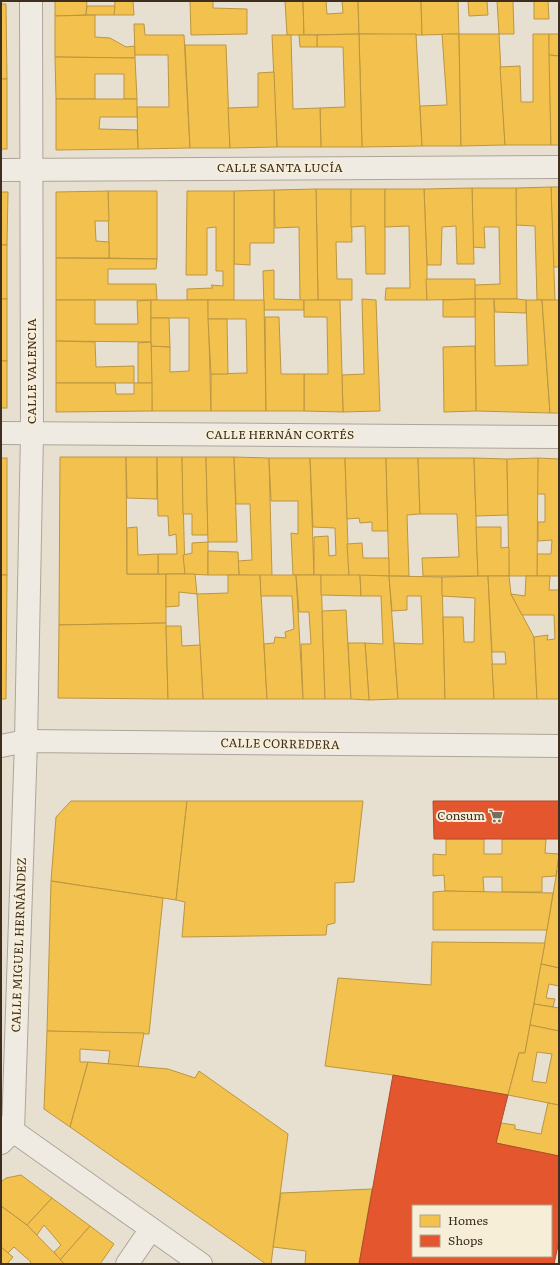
<svg xmlns="http://www.w3.org/2000/svg" width="560" height="1265" font-family="Literata,serif">
	<rect width="100%" height="100%" fill="#e7e0d1"/>
	<!-- homes -->
	<g fill="#f2c14e" stroke="#bc9540" fill-rule="evenodd">
		<polygon points="55,1 87,1 86,15 55,16"/>
		<polygon points="115,1 133,1 134,15 114,15"/>
		<polygon points="190,1 213,1 213,8 247,9 247,34 191,35"/>
		<polygon points="285,1 303,1 304,35 287,35"/>
		<polygon points="303,1 326,1 327,14 343,13 342,1 358,1 359,34 304,35"/>
		<polygon points="358,1 421,1 422,35 359,34"/>
		<polygon points="421,1 458,1 459,34 422,35"/>
		<polygon points="468,1 487,1 488,15 469,16"/>
		<polygon points="497,1 513,1 514,34 499,34"/>
		<polygon points="534,1 548,1 549,19 534,19"/>
		<polygon points="1,4 6,4 7,79 1,79"/>
		<polygon points="87,6 115,6 114,15 86,15"/>
		<polygon points="95,15 95,37 110,38 126,47 135,46 135,58 55,57 55,16"/>
		<polygon points="134,24 144,24 145,35 184,35 190,148 138,149 137,107 169,107 168,55 135,55"/>
		<polygon points="359,34 416,34 422,146 362,147"/>
		<polygon points="359,34 362,147 321,147 320,108 345,107 343,47 317,47 317,35"/>
		<polygon points="442,34 459,34 461,146 422,146 420,106 447,105"/>
		<polygon points="459,34 499,34 505,145 461,146"/>
		<polygon points="533,34 549,34 551,145 505,145 500,67 520,66 521,102 533,102"/>
		<polygon points="549,34 559,34 559,56 549,55"/>
		<polygon points="272,35 291,35 293,109 320,108 321,147 277,147"/>
		<polygon points="299,35 317,35 317,47 300,47"/>
		<polygon points="185,45 226,45 230,148 190,148"/>
		<polygon points="549,55 559,56 559,145 551,145"/>
		<polygon points="55,57 135,58 137,99 124,99 124,74 95,74 95,99 56,99"/>
		<polygon points="274,72 277,147 230,148 228,108 258,107 258,73"/>
		<rect x="1" y="79" width="6" height="70"/>
		<polygon points="56,99 137,99 137,117 100,117 99,129 137,130 138,149 56,150"/>
		<polygon points="551,187 559,187 559,267 553,267"/>
		<polygon points="551,187 555,300 537,300 535,226 516,225 516,188"/>
		<polygon points="472,188 516,188 517,299 475,299 474,285 500,284 499,227 484,227 485,248 473,247"/>
		<polygon points="472,188 474,264 457,264 456,226 442,227 441,265 427,265 424,189"/>
		<polygon points="316,189 351,189 352,242 336,242 337,279 352,279 352,300 318,300"/>
		<polygon points="316,189 318,300 300,301 299,227 275,228 274,190"/>
		<polygon points="351,189 385,189 385,274 366,274 365,226 351,227"/>
		<polygon points="385,189 424,189 427,265 427,300 385,300 386,288 410,288 409,226 385,227"/>
		<polygon points="274,190 274,243 250,243 250,265 234,264 234,191"/>
		<polygon points="108,191 157,191 157,259 109,258"/>
		<polygon points="108,191 109,221 95,221 96,241 109,242 109,258 56,258 56,192"/>
		<polygon points="187,191 234,191 234,300 187,300 187,289 213,288 211,285 223,286 223,271 216,271 216,227 207,228 207,275 186,275"/>
		<polygon points="1,192 8,192 7,245 1,245"/>
		<rect x="1" y="245" width="6" height="54"/>
		<polygon points="56,258 157,259 156,269 108,269 108,284 156,284 157,300 56,300"/>
		<polygon points="274,270 274,299 304,300 304,310 264,310 263,271"/>
		<polygon points="426,279 475,279 475,299 427,300"/>
		<rect x="1" y="299" width="6" height="62"/>
		<polygon points="362,299 376,300 380,411 343,412 342,375 364,374"/>
		<polygon points="475,299 494,299 495,366 528,365 526,300 542,300 550,413 476,411"/>
		<polygon points="475,299 475,317 443,317 443,300"/>
		<polygon points="494,299 517,299 526,300 526,313 495,312"/>
		<polygon points="56,300 95,300 95,324 138,324 137,301 151,300 151,342 56,341"/>
		<polygon points="151,300 208,300 211,411 152,411 151,346 170,347 170,372 189,371 189,318 151,318"/>
		<polygon points="208,300 264,300 266,411 211,411 211,374 247,373 246,319 208,319"/>
		<polygon points="304,300 340,300 343,412 304,411 304,374 328,374 327,317 304,317"/>
		<polygon points="542,300 559,300 559,413 550,413"/>
		<polygon points="265,317 279,317 281,374 304,374 304,411 266,411"/>
		<polygon points="151,318 169,318 170,347 151,346"/>
		<polygon points="208,319 227,319 228,374 211,374"/>
		<polygon points="56,341 95,342 96,367 134,366 134,383 56,383"/>
		<polygon points="151,342 152,383 138,383 138,343"/>
		<polygon points="475,346 476,411 444,412 443,347"/>
		<rect x="1" y="361" width="6" height="47"/>
		<polygon points="56,383 115,383 116,394 134,394 134,383 152,383 152,411 56,412"/>
		<polygon points="60,457 126,457 127,574 166,574 166,623 59,625"/>
		<polygon points="126,457 157,457 157,499 127,498"/>
		<polygon points="157,457 182,457 185,574 158,574 158,554 177,554 176,534 169,536 168,516 158,516"/>
		<polygon points="182,457 206,457 208,535 192,535 192,514 183,514"/>
		<polygon points="206,457 234,457 237,542 208,542"/>
		<polygon points="234,457 269,458 272,576 239,575 238,561 252,560 250,504 236,504"/>
		<rect x="1" y="458" width="6" height="117"/>
		<polygon points="269,458 310,458 314,575 293,575 291,533 298,534 298,501 271,501"/>
		<polygon points="310,458 345,458 349,576 314,575 314,537 328,536 329,556 336,555 335,528 313,527"/>
		<polygon points="345,458 386,458 388,531 372,531 372,522 360,523 359,518 347,519"/>
		<polygon points="386,458 418,458 420,514 407,515 409,576 389,576"/>
		<polygon points="418,458 474,458 478,576 423,576 422,558 459,557 457,514 420,514"/>
		<polygon points="474,458 507,459 508,515 476,516"/>
		<polygon points="538,458 559,459 559,576 537,576 537,554 551,554 552,540 538,541 538,522 545,522 545,494 537,494"/>
		<polygon points="538,458 537,576 509,576 507,459"/>
		<polygon points="137,527 138,555 158,554 158,574 127,574 127,528"/>
		<polygon points="476,527 501,527 501,548 509,547 509,576 478,576"/>
		<polygon points="208,542 208,575 185,574 183,555 192,553 192,543"/>
		<polygon points="362,543 363,558 389,558 389,576 349,576 347,544"/>
		<polygon points="208,551 238,552 239,575 208,575"/>
		<polygon points="166,574 195,574 197,594 179,592 179,606 166,607"/>
		<polygon points="1,575 7,575 6,699 1,699"/>
		<polygon points="228,575 260,575 267,699 203,699 197,594 228,593"/>
		<polygon points="260,575 296,575 303,699 267,699 264,644 274,643 275,637 286,638 285,632 294,629 292,596 261,596"/>
		<polygon points="296,575 321,575 325,699 303,699 301,644 311,644 309,612 299,612"/>
		<polygon points="321,575 360,575 361,596 321,595"/>
		<polygon points="360,575 389,576 398,699 369,700 365,643 383,644 381,596 361,596"/>
		<polygon points="389,576 442,577 445,699 398,699 394,643 423,644 421,596 407,596 407,610 392,611"/>
		<polygon points="488,576 494,699 445,699 443,617 463,617 464,642 474,642 475,598 442,596 442,577"/>
		<polygon points="488,576 509,576 511,594 534,637 537,699 494,699 492,664 506,664 505,652 492,652"/>
		<polygon points="526,576 550,576 549,590 559,590 559,699 537,699 534,637 548,635 547,640 555,639 554,615 522,615 511,594 525,596"/>
		<polygon points="346,610 351,699 325,699 322,611"/>
		<polygon points="166,623 168,699 58,698 59,625"/>
		<polygon points="166,626 181,626 182,646 200,645 203,699 168,699"/>
		<polygon points="348,643 365,643 369,700 351,699"/>
		<polygon points="71,801 187,801 176,900 51,881 56,817"/>
		<polygon points="187,801 363,801 354,882 335,883 335,923 327,925 326,935 182,937 185,902 176,900"/>
		<polygon points="446,839 484,839 484,854 502,854 502,839 546,839 545,853 559,854 556,876 542,877 542,892 502,892 502,877 483,877 484,892 445,891 444,875 433,876 433,854 446,855"/>
		<polygon points="557,871 559,871 559,968 541,964"/>
		<polygon points="51,881 163,898 149,1034 47,1031"/>
		<polygon points="445,891 553,893 547,930 433,930 433,892"/>
		<polygon points="432,942 545,943 525,1053 519,1053 508,1095 393,1075 325,1066 338,978 431,985"/>
		<polygon points="541,964 559,968 559,986 549,984 546,998 555,999 553,1007 534,1004"/>
		<polygon points="534,1004 559,1008 559,1031 530,1025"/>
		<path d="M530 1025 559 1031V1105L508 1095 519 1053H525ZM537 1052 552 1054 546 1083 532 1081Z"/>
		<polygon points="47,1031 144,1033 138,1067 108,1065 110,1051 80,1049 80,1062 88,1062 70,1127 44,1109"/>
		<polygon points="88,1062 168,1069 195,1078 199,1071 288,1134 271,1264 266,1264 70,1127"/>
		<polygon points="548,1103 559,1105 559,1156 496,1143 501,1123 515,1125 515,1129 541,1134"/>
		<polygon points="21,1175 52,1198 27,1225 1,1206 1,1182 6,1178"/>
		<polygon points="372,1189 359,1264 305,1264 306,1251 273,1247 281,1193"/>
		<polygon points="52,1198 90,1226 60,1260 54,1252 61,1245 44,1225 37,1235 27,1225"/>
		<polygon points="1,1206 27,1225 65,1264 29,1264 31,1262 14,1247 8,1253 1,1247"/>
		<polygon points="90,1226 114,1244 100,1264 65,1264 60,1260"/>
		<polygon points="1,1247 13,1257 7,1264 1,1264"/>
	</g>
	<!-- shops -->
	<g fill="#e4572e" stroke="#b24b2a" fill-rule="evenodd">
		<polygon points="433,801 559,801 559,839 434,839"/>
		<path d="M393 1075 508 1095 496 1143 559 1156V1241L554 1264H359ZM413 1206H551V1256H413Z"/>
	</g>
	<g fill="none" stroke-linecap="round" stroke-linejoin="round">
		<defs>
			<g id="minor">
				<polyline points="1,170 559,167"/>
				<polyline points="1,433 559,437"/>
				<polyline points="1,746 26,741 559,746"/>
				<polyline points="1,1127 13,1131 201,1264"/>
				<polyline points="1,1143 13,1131 26,741 32,433 31,1"/>
				<polyline points="127,1264 151,1229"/>
			</g>
		</defs>
		<!-- minor casing -->
		<use href="#minor" stroke="#ada599" stroke-width="24"/>
		<!-- minor -->
		<use href="#minor" stroke="#efebe3" stroke-width="22"/>
	</g>
	<!-- icons -->
	<defs>
		<symbol id="supermarket-bare" viewBox="-9 -9 18 18"><path d="M-6-5.5h2.5l.6 2H6L4.5 2H-2.5L-4.4-4H-6ZM-1.5 3.2a1.3 1.3 0 1 0 .1 0ZM3 3.2a1.3 1.3 0 1 0 .1 0Z" fill="#786c5e" stroke="#f7eed8" stroke-width="2.5" paint-order="stroke"/></symbol>
	</defs>
	<g fill-rule="evenodd">
		<use href="#supermarket-bare" x="486" y="806" width="20" height="20"/>
	</g>
	<g text-anchor="middle" stroke-width="4" stroke-linejoin="round" paint-order="stroke">
		<!-- street labels -->
		<g font-size="12" fill="#3d2e20" stroke="#f7eed8">
			<text x="280" y="172">CALLE SANTA LUCÍA</text>
			<text transform="translate(32 371) rotate(-90)" y="4">CALLE VALENCIA</text>
			<text x="280" y="439">CALLE HERNÁN CORTÉS</text>
			<text transform="translate(280 744) rotate(1)" y="4">CALLE CORREDERA</text>
			<text transform="translate(19 945) rotate(-88)" y="4">CALLE MIGUEL HERNÁNDEZ</text>
		</g>
		<!-- poi labels -->
		<g font-size="12" fill="#3d2e20" stroke="#f7eed8" text-anchor="end">
			<text x="485" y="820">Consum</text>
		</g>
	</g>
	<!-- border -->
	<rect width="560" height="1265" fill="none" stroke="#3d2e20" stroke-width="4"/>
	<!-- legend -->
	<rect x="412" y="1205" width="140" height="52" fill="#f7eed8" stroke="#ada18e"/>
	<rect x="420" y="1215" width="20" height="12" fill="#f2c14e" stroke="#ada18e"/>
	<text x="448" y="1225" font-size="12" fill="#3d2e20">Homes</text>
	<rect x="420" y="1235" width="20" height="12" fill="#e4572e" stroke="#ada18e"/>
	<text x="448" y="1245" font-size="12" fill="#3d2e20">Shops</text>
</svg>
